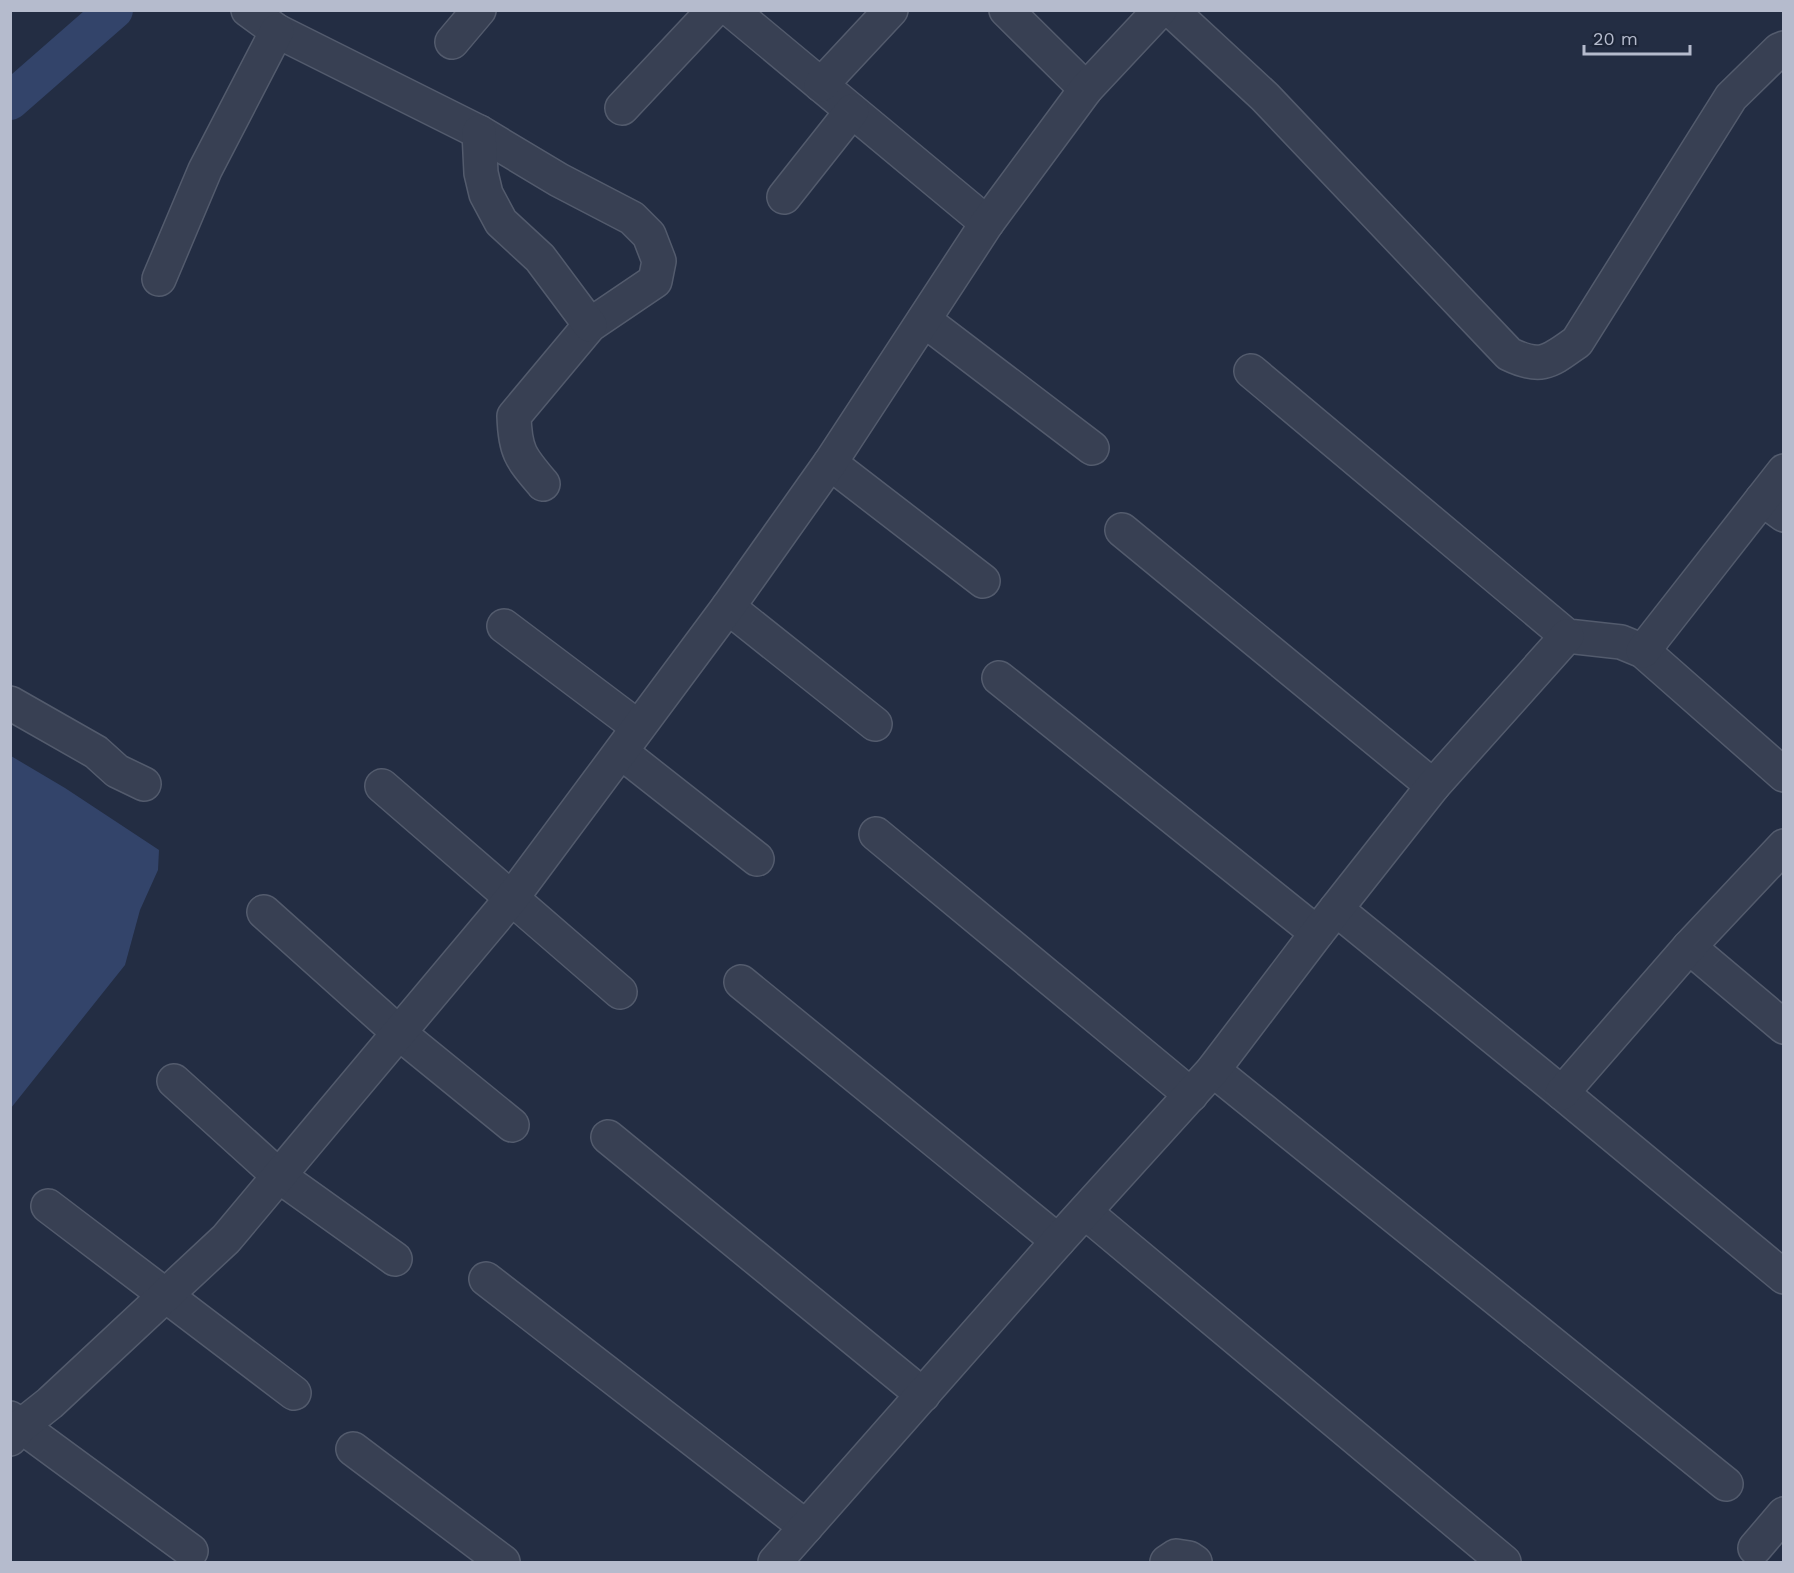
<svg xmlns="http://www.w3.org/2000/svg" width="1794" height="1573" font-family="'Work Sans',sans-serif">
	<rect width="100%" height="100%" fill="#232d43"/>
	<!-- water -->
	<polygon fill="#33446a" points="11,756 65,788 159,850 158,870 140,910 125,965 11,1108"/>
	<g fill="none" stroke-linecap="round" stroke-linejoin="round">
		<!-- canal -->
		<polyline stroke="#33446a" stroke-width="38" points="10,101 114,10"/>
		<defs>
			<g id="minor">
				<path d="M248 10 277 31 479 132 559 180 632 218 649 235 659 261 655 281 590 325 514 416C515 452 521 458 543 484"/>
				<polyline points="731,10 987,223"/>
				<polyline points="1006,10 1086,89"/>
				<path d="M1171 10 1265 97 1509 354C1542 370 1550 361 1577 342L1731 97 1779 50 1784 48"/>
				<polyline points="452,42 479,10"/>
				<polyline points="821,85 891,10"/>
				<polyline points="622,108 714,10"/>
				<polyline points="479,132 481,173 486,194 501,222 540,258 590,325"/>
				<polyline points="784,197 852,111"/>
				<polyline points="159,279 205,170 277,31"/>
				<polyline points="924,320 1092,448"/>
				<polyline points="1251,371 1567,636 1621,642 1643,651 1784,775"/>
				<polyline points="830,463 983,581"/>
				<polyline points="1762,499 1784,515"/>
				<polyline points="1122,530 1433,786"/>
				<polyline points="728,607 875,724"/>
				<polyline points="504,626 638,727"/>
				<polyline points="1643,651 1784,471"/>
				<polyline points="999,678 1317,933"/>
				<polyline points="10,703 96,752 117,771 144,784"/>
				<polyline points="621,752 757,859"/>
				<polyline points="382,786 620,992"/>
				<polyline points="876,834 1191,1095"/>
				<polyline points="1336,909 1562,1093 1784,1277"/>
				<polyline points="264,912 399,1033 512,1125"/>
				<polyline points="1689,947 1784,1027"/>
				<polyline points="741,982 1058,1241"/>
				<polyline points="1213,1070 1726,1484"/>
				<polyline points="174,1081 279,1176 395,1259"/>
				<polyline points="1562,1093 1689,947 1784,846"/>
				<polyline points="608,1137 923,1395"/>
				<polyline points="48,1206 294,1393"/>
				<polyline points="1085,1212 1504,1562"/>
				<polyline points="486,1279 806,1527"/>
				<polyline points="10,1418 191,1551"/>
				<polyline points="10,1439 21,1426 50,1403 226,1239 511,899 728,607 830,463 987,223 1086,89 1160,10"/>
				<polyline points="353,1449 503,1562"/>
				<polyline points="1755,1548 1784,1514"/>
				<polyline points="775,1562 1058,1241 1213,1070 1317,933 1433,786 1567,636"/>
				<polyline points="1167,1562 1176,1556 1189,1558 1195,1562"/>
			</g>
		</defs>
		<!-- minor casing -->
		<use href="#minor" stroke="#535b6d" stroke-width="36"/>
		<!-- minor -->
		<use href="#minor" stroke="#384053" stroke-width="33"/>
	</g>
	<!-- border -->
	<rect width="1794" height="1573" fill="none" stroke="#b5bbcd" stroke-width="24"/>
	<!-- scale -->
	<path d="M1584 45v9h106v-9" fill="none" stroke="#b5bbcd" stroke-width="3"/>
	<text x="1593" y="45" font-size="18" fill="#b5bbcd" stroke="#1c2538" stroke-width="4.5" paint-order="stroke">20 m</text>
</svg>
